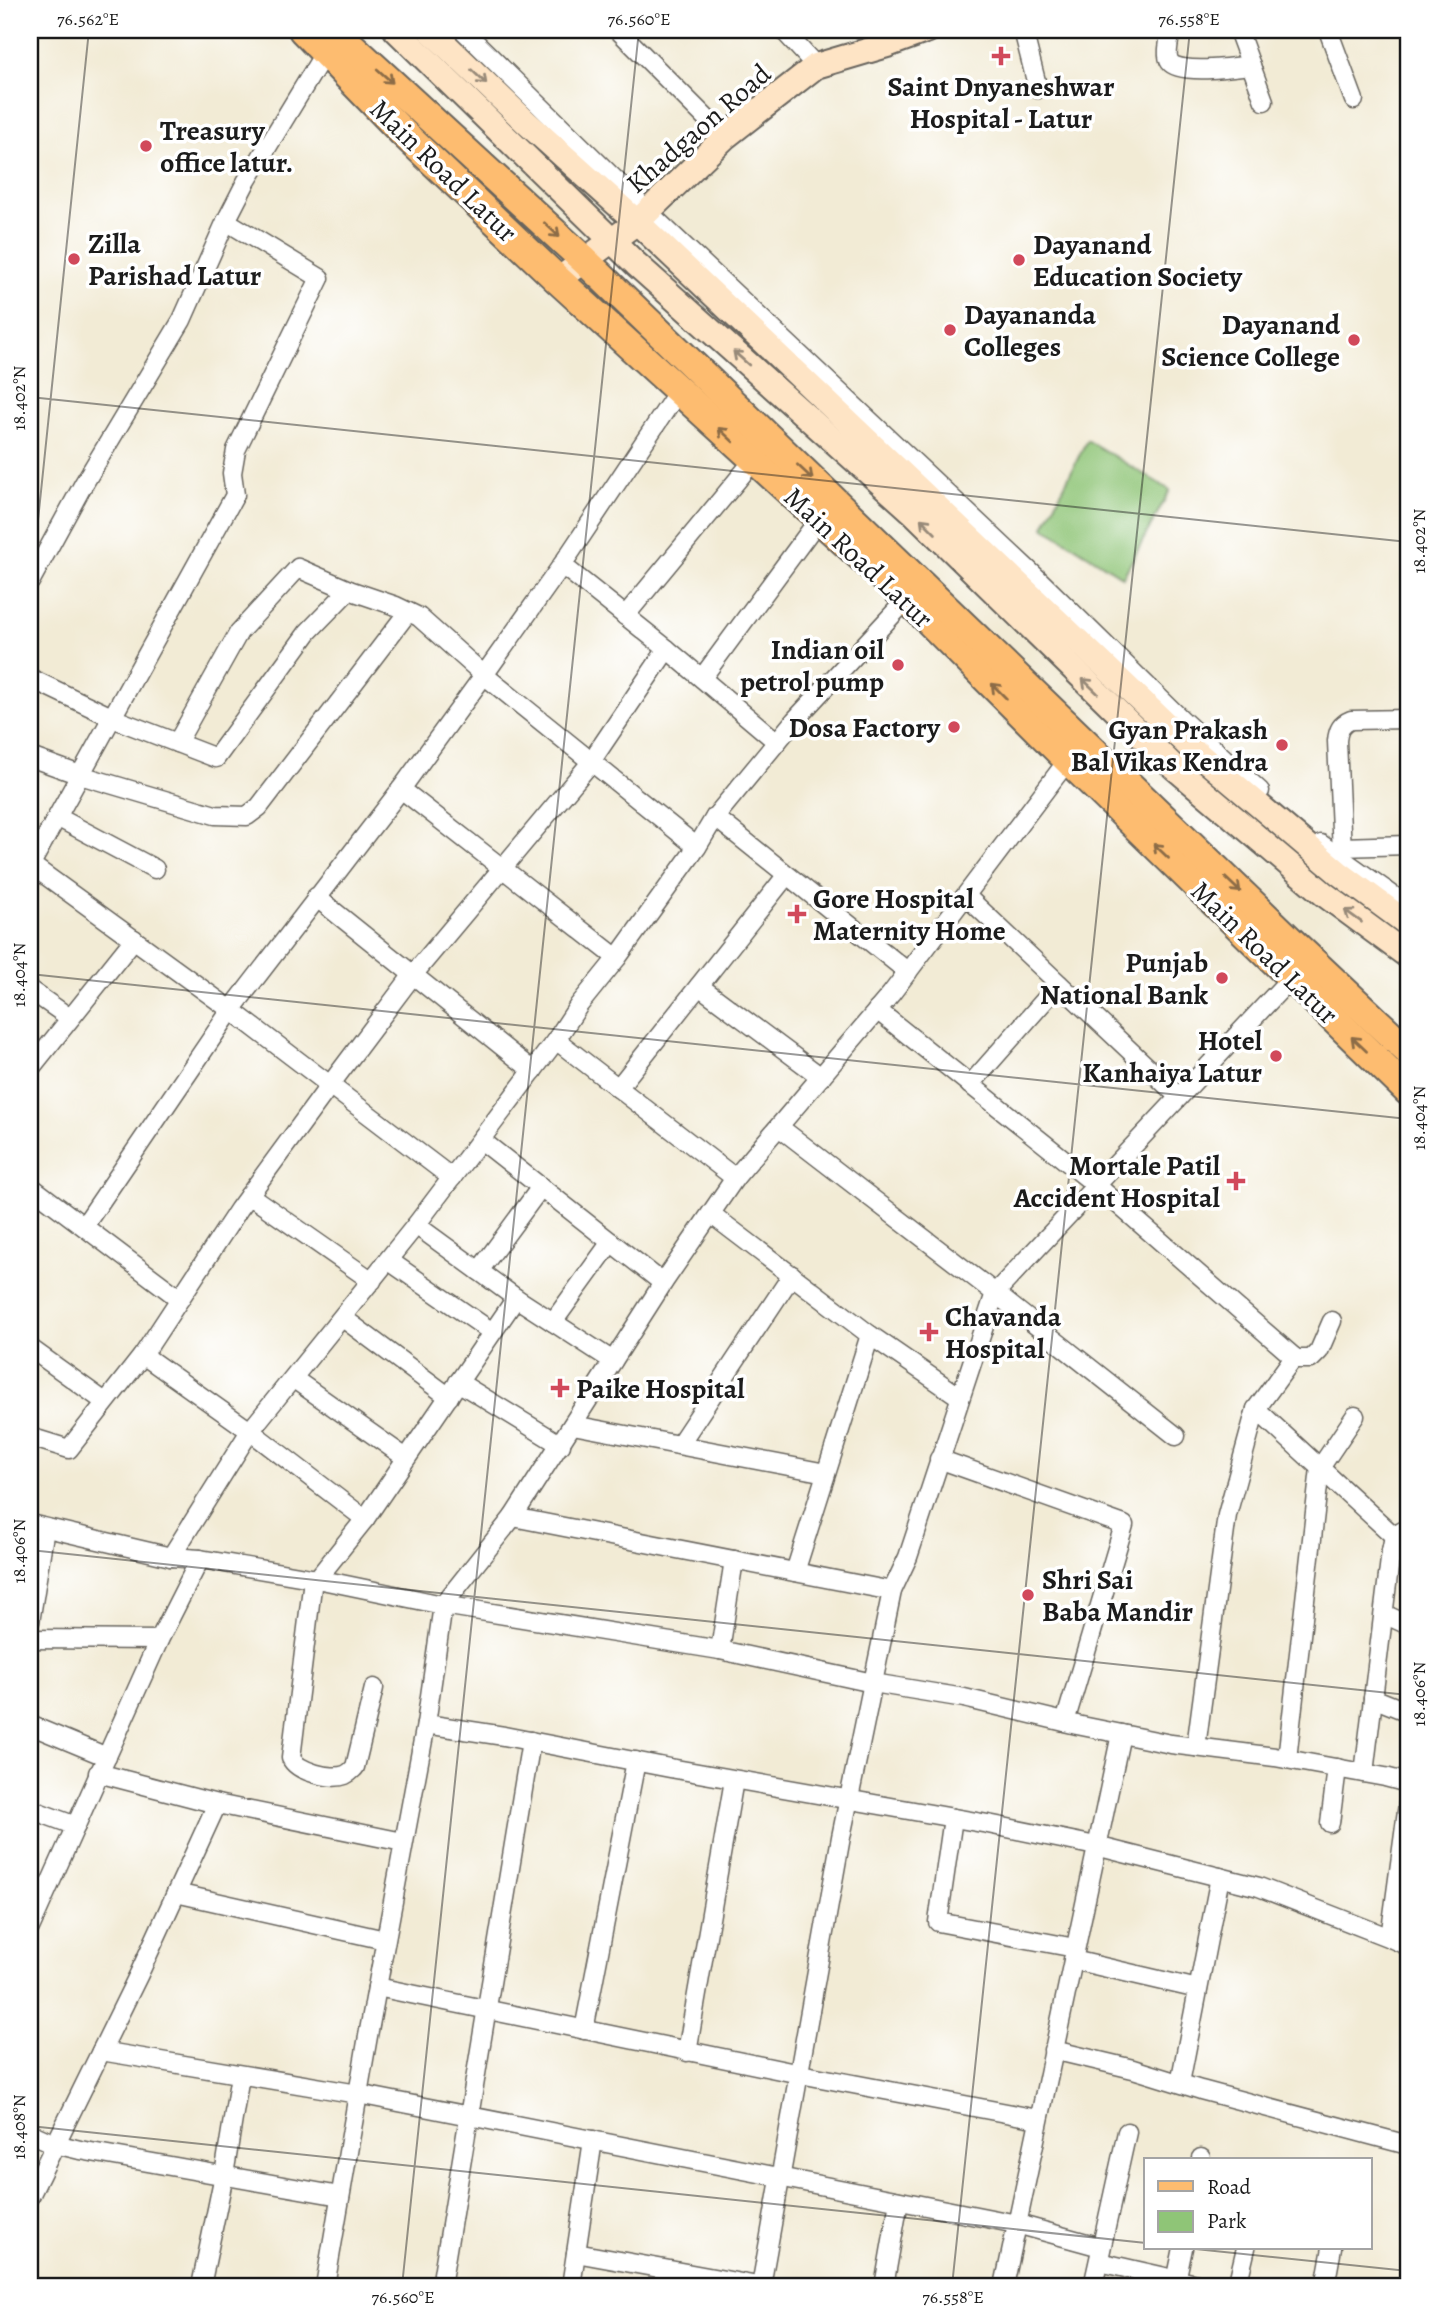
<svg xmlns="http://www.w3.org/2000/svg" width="1438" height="2316" font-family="Alegreya,serif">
	<rect width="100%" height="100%" fill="#fff"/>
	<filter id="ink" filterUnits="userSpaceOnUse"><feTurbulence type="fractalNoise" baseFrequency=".0143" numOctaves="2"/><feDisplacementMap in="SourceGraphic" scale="14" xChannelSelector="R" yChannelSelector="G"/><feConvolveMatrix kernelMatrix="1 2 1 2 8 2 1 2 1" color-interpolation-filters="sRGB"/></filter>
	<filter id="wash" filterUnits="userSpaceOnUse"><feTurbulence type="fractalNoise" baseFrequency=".00686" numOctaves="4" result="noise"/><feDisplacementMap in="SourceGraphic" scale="28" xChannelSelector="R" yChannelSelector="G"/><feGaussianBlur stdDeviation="1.57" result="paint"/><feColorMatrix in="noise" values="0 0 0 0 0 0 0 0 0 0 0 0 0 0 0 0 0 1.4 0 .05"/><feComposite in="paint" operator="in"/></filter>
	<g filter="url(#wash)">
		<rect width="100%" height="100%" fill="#f2ebd5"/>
		<!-- green -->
		<polygon fill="#8fc577" stroke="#56704a" stroke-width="2" points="1087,440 1170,490 1123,577 1044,527"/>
	</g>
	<g filter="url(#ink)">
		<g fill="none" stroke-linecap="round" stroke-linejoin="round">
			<defs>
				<g id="street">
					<polyline points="463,30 647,211 1036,577 1182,720 1260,791"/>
					<polyline points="618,30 725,137"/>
					<polyline points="783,30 816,66"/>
					<polyline points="1023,30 1038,89"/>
					<path d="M1171 30C1170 38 1165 55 1170 62 1179 75 1236 67 1251 65"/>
					<polyline points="1238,30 1264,101"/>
					<polyline points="1328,30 1354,100"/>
					<polyline points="562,565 667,649 777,742"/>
					<polyline points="30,582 83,485 182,320 226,221 246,182 325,52"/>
					<polyline points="625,616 754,460"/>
					<polyline points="30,678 120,721 216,758 308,632 349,590 396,606 419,617 484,675 697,847"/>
					<polyline points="702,678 819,519"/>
					<polyline points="177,743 239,632 298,568 349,590"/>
					<polyline points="30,757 80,775 215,815 247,816 259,807 408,612"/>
					<polyline points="1068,760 891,994 735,1178 663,1283 513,1517 443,1605 426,1724 504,1736 670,1768 988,1824 1096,1846 1259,1887 1390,1938"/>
					<polyline points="401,789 617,958"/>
					<polyline points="57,817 155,869"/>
					<polyline points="715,817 908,972"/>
					<polyline points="1321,844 1408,906"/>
					<polyline points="1341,847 1408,845"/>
					<polyline points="30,864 231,1010 452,1178"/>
					<polyline points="31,864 235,495 232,473 236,450 320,278 226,221"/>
					<path d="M1340 866 1342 852 1337 741C1338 730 1341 724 1351 720L1408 719"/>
					<polyline points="966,896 1179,1097"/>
					<polyline points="316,897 533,1071"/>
					<polyline points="699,986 821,1077"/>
					<polyline points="30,990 70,1018"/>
					<polyline points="877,1010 1096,1185 1296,1359 1311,1359 1319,1351 1332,1321"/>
					<polyline points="556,1040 735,1178"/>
					<polyline points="30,1069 134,939"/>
					<polyline points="970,1085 1059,984"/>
					<polyline points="618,1088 786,876"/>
					<polyline points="779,1127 995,1293 1176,1436"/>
					<polyline points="481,1140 663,1283"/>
					<polyline points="30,1186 180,1299"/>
					<polyline points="249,1195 372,1281"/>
					<polyline points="711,1214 870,1335 795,1572"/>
					<polyline points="416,1225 516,1298 613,1361"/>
					<polyline points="84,1226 231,1010 401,789 484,675 562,565 679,390"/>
					<polyline points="388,1260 492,1332"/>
					<polyline points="479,1271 541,1187"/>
					<polyline points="343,1318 449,1397"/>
					<polyline points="553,1322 611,1242"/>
					<polyline points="870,1335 960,1397"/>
					<polyline points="30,1348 105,1402"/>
					<polyline points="143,1355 250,1431 365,1519"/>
					<polyline points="1294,1357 1256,1409 1394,1536"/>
					<polyline points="294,1379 406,1458"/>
					<polyline points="458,1382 561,1445"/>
					<polyline points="573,1425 826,1473"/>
					<polyline points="30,1437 69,1449 143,1355 239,1209 330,1085 412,976 588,766 667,649"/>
					<polyline points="679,1445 792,1275"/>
					<polyline points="939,1459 1124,1525 1065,1722"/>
					<polyline points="513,1517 892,1591"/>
					<polyline points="30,1524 171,1557 200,1559 317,1579 443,1605 720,1650 873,1683 964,1698 1077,1725 1171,1744 1275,1757 1385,1777 1408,1783"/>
					<polyline points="1391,1551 1408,1558"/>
					<polyline points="171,1557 250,1431 416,1225 556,1040 579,1005 617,958 697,847 715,817 795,720 907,599"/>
					<path d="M313 1579 291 1758C297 1772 332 1780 345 1775 350 1773 351 1771 355 1767L374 1688"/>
					<polyline points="317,1579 365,1519 516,1298"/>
					<polyline points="1384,1614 1408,1625"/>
					<polyline points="30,1622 45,1528"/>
					<polyline points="30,1639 159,1640"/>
					<polyline points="720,1650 734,1560"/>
					<polyline points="1373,1698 1408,1712"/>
					<polyline points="30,1725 107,1757"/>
					<polyline points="1196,1747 1227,1515 1256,1409"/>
					<polyline points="1287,1759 1320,1468 1355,1416"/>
					<polyline points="98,1773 217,1804 403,1842"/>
					<polyline points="1364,1773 1391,1551 1394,1536 1408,1528"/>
					<polyline points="1408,1804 1390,1938 1408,1946"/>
					<polyline points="30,1809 76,1826"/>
					<polyline points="953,1818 938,1922 1075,1948"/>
					<polyline points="1330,1823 1337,1768"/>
					<polyline points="176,1893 385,1940"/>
					<polyline points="30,1928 159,1640 200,1559"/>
					<polyline points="1073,1960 1198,1989"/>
					<polyline points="377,1987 800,2074 1038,2119"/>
					<polyline points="584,2030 636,1761"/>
					<polyline points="1053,2050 1133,2069 1201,2090 1408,2145"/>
					<polyline points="101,2051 358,2094 1017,2224 1101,2247"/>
					<polyline points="687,2052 734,1780"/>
					<polyline points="1180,2083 1220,1877"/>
					<polyline points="30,2133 55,2144 80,2150 340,2196"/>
					<polyline points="1201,2160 1201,2158"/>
					<polyline points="30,2196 139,1974 217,1804"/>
					<polyline points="576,2253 758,2286"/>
					<polyline points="1099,2262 1205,2286"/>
					<polyline points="201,2286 224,2175 240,2075"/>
					<polyline points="325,2286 368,2036 426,1724"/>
					<polyline points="441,2286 531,1741"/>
					<polyline points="571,2286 593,2140"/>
					<polyline points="761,2286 841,1837 892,1591 908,1557 995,1293 1291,978"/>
					<polyline points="884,2286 899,2201"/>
					<polyline points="1004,2286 1121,1734"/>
					<polyline points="1093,2286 1127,2132"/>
					<polyline points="1175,2286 1183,2248"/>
					<polyline points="1237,2286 1246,2248"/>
					<polyline points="1325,2286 1332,2248"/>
				</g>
				<g id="secondary">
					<polyline points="396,30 636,264 912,511 1174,767 1324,894 1408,956"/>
					<polyline points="430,30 527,123 637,222 1190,747 1339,873 1408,924"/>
					<polyline points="558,280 637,222 725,137 816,66 887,45 928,30"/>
				</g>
				<g id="primary">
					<polyline points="303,30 404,134 558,280 907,599 1068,760 1408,1091"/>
					<polyline points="334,30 584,260 1294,944 1408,1051"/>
				</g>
			</defs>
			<!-- street casing -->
			<use href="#street" stroke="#67645d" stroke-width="21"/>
			<!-- secondary casing -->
			<use href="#secondary" stroke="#67645d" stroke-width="28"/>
			<!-- primary casing -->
			<use href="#primary" stroke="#67645d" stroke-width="32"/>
			<!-- street -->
			<use href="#street" stroke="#fff" stroke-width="18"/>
			<!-- secondary -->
			<use href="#secondary" stroke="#fee4c5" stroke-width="24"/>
			<!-- primary -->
			<use href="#primary" stroke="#fdbc6f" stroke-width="28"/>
		</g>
		<!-- one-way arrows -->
		<defs><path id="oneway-shaft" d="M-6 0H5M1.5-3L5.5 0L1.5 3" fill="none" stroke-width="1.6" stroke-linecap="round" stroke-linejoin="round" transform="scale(1.75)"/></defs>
		<g stroke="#8c6c46">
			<use href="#oneway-shaft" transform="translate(385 76) rotate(42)"/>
			<use href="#oneway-shaft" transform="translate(552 230) rotate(43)"/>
			<use href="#oneway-shaft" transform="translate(726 435) rotate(-137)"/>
			<use href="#oneway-shaft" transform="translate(805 472) rotate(43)"/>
			<use href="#oneway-shaft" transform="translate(999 691) rotate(-135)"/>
			<use href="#oneway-shaft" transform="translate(1161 851) rotate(-136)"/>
			<use href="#oneway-shaft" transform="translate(1233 885) rotate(44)"/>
			<use href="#oneway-shaft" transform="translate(1359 1044) rotate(-136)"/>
		</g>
		<g stroke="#988a79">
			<use href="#oneway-shaft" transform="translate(479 77) rotate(44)"/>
			<use href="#oneway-shaft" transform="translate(741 358) rotate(-138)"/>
			<use href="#oneway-shaft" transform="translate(928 526) rotate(-135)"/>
			<use href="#oneway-shaft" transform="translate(1090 686) rotate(-136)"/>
			<use href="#oneway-shaft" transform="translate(1353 916) rotate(-144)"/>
		</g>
	</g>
	<!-- ticks -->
	<path fill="none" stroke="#1c1c1c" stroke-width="2" stroke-opacity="0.45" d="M30 397 1408 542M30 597 89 30M30 974 1408 1119M30 1550 1408 1695M30 2126 1146 2243M1186 2248 1408 2271M402 2286 639 30M952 2286 1190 30"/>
	<!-- markers -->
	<g fill="#d1495b" stroke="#fff" stroke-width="2.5">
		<path d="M997.5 45.5h7v7h7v7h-7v7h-7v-7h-7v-7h7z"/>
		<circle cx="146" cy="146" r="7"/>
		<circle cx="74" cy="259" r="7"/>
		<circle cx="1019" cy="260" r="7"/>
		<circle cx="950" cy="330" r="7"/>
		<circle cx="1354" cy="340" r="7"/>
		<circle cx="898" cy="665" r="7"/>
		<circle cx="954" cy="727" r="7"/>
		<circle cx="1282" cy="745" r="7"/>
		<path d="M793.5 903.5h7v7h7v7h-7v7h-7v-7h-7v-7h7z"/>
		<circle cx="1222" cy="978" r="7"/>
		<circle cx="1276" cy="1056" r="7"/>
		<path d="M1232.5 1170.5h7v7h7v7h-7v7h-7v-7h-7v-7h7z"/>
		<path d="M925.5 1321.5h7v7h7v7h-7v7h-7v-7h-7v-7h7z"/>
		<path d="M556.5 1377.5h7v7h7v7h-7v7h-7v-7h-7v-7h7z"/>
		<circle cx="1028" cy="1595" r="7"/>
	</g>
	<g text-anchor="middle" stroke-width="7" stroke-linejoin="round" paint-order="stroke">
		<!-- poi labels -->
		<g font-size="28" font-weight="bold" fill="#1c1c1c" stroke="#fff" text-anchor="start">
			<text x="1001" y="96" text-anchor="middle">Saint Dnyaneshwar<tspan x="1001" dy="32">Hospital - Latur</tspan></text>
			<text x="160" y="140">Treasury<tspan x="160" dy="32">office latur.</tspan></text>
			<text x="88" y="253">Zilla<tspan x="88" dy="32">Parishad Latur</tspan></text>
			<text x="1033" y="254">Dayanand<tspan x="1033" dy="32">Education Society</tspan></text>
			<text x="964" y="324">Dayananda<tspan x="964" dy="32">Colleges</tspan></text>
			<text x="1340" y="334" text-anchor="end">Dayanand<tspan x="1340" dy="32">Science College</tspan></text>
			<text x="884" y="659" text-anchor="end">Indian oil<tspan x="884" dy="32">petrol pump</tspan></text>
			<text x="940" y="737" text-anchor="end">Dosa Factory</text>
			<text x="1268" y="739" text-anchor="end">Gyan Prakash<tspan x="1268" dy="32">Bal Vikas Kendra</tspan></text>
			<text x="813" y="908">Gore Hospital<tspan x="813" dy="32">Maternity Home</tspan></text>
			<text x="1208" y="972" text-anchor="end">Punjab<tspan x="1208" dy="32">National Bank</tspan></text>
			<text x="1262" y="1050" text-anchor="end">Hotel<tspan x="1262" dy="32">Kanhaiya Latur</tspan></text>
			<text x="1220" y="1175" text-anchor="end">Mortale Patil<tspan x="1220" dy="32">Accident Hospital</tspan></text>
			<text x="945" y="1326">Chavanda<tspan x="945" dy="32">Hospital</tspan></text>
			<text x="576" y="1398">Paike Hospital</text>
			<text x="1042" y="1589">Shri Sai<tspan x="1042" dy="32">Baba Mandir</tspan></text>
		</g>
		<!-- street labels -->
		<g font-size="28" fill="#1c1c1c" stroke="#fff">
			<text transform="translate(698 128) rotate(-41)" y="10">Khadgaon Road</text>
			<text transform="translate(444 170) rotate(44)" y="10">Main Road Latur</text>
			<text transform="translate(859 557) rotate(43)" y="10">Main Road Latur</text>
			<text transform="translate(1265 952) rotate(44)" y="10">Main Road Latur</text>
		</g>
	</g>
	<!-- margin -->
	<rect width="1438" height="2316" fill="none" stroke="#fff" stroke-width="77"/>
	<!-- legend -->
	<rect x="1144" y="2158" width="228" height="91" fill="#ffffff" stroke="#a4a4a4" stroke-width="2"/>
	<rect x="1158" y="2181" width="35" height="10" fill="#fdbc6f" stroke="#a4a4a4" stroke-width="2"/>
	<text x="1207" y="2194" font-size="21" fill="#1c1c1c">Road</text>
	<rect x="1158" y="2211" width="35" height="21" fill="#8fc577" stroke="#a4a4a4" stroke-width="2"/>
	<text x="1207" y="2228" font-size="21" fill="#1c1c1c">Park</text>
	<rect x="38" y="38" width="1362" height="2240" fill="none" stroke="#1c1c1c" stroke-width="2.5"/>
	<g font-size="18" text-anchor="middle" fill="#1c1c1c">
		<text x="88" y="25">76.562°E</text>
		<text x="639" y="25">76.560°E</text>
		<text x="1189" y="25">76.558°E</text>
		<text transform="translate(19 398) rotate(-90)" y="6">18.402°N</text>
		<text transform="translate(1419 541) rotate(-90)" y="6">18.402°N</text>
		<text transform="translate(19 975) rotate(-90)" y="6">18.404°N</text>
		<text transform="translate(1419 1118) rotate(-90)" y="6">18.404°N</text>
		<text transform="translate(19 1551) rotate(-90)" y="6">18.406°N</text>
		<text transform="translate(1419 1694) rotate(-90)" y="6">18.406°N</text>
		<text transform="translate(19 2127) rotate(-90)" y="6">18.408°N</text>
		<text x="403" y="2303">76.560°E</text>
		<text x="953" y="2303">76.558°E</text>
	</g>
</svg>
